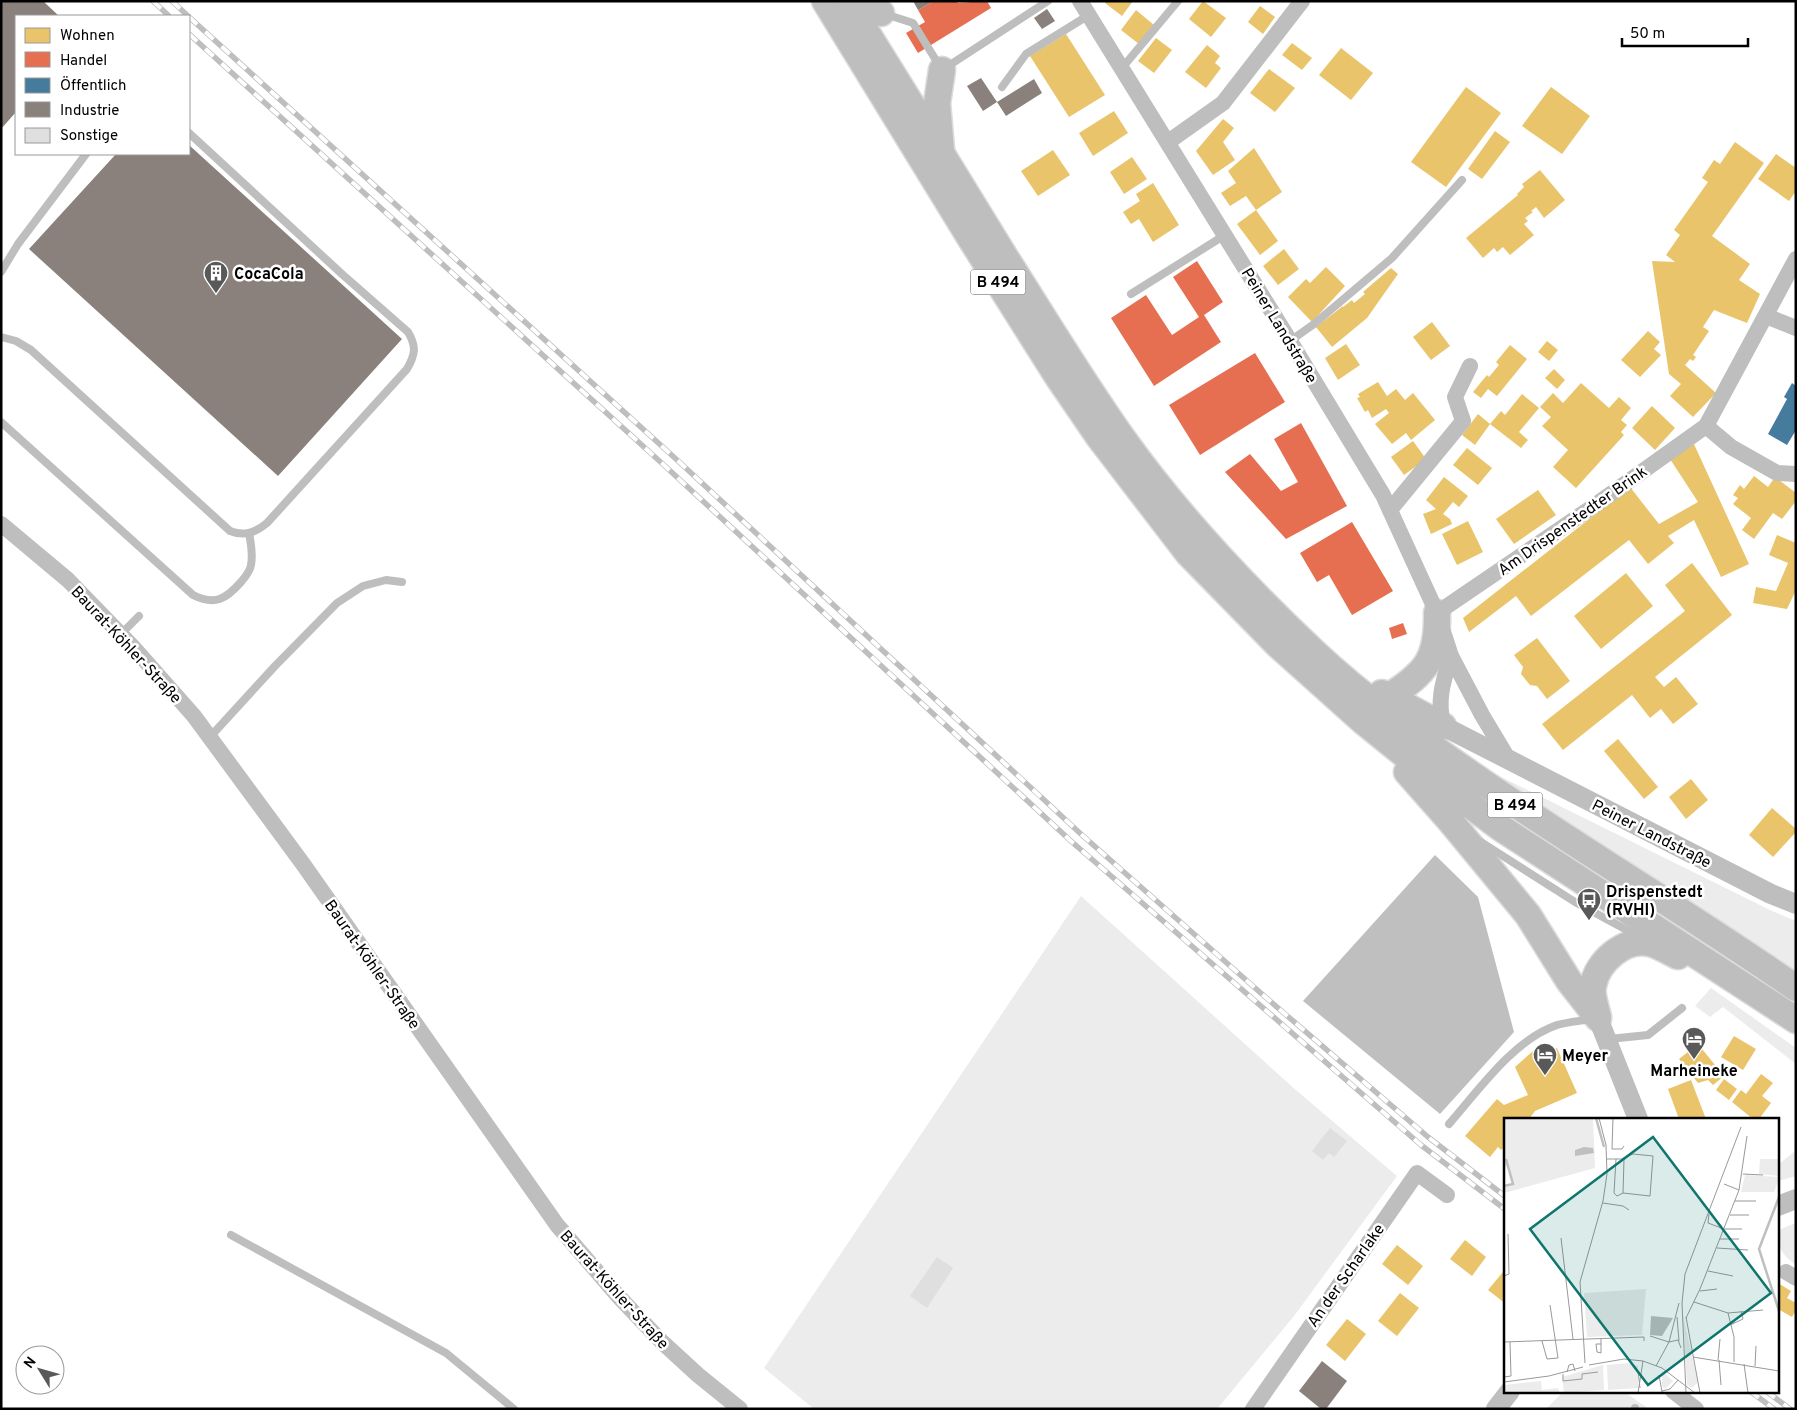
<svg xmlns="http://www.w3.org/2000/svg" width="1797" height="1410" font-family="Overpass,sans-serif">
	<rect width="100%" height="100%" fill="#fff"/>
	<!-- green -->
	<g fill="#ececec">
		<polygon points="1473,763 1772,911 1796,921 1796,973"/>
		<polygon points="1081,896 1297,1091 1397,1176 1294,1316 1217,1409 814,1409 764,1368"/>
		<polygon points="1711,988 1796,1048 1796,1064 1723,1007 1710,1017 1695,1006"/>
		<polygon points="1796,1150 1796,1176 1778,1181 1778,1165"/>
		<path d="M1796 1223V1265C1781 1254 1778 1248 1778 1230Z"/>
		<polygon points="1564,1391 1623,1391 1649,1409 1546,1409"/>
	</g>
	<!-- water -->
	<polygon fill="#bfbfbf" points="1435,855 1478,897 1514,1032 1440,1114 1303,1001"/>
	<!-- homes -->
	<g fill="#e9c46a">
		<polygon points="1106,1 1133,1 1122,16 1105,3"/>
		<polygon points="1203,1 1226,18 1211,37 1189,19"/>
		<polygon points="1260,6 1275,17 1263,34 1248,22"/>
		<polygon points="1136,10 1154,25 1139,44 1121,30"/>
		<polygon points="1066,34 1105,95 1069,117 1030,56"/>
		<polygon points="1156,38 1172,50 1154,73 1138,61"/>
		<polygon points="1292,43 1312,58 1302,70 1282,55"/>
		<polygon points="1207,45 1220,56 1215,63 1221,68 1206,88 1185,72"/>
		<polygon points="1341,48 1373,73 1351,100 1319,75"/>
		<polygon points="1269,69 1295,88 1275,112 1250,93"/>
		<polygon points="1466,87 1501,113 1446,187 1411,162"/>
		<polygon points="1551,87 1590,116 1562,154 1522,126"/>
		<polygon points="1114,111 1128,133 1093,156 1079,133"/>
		<polygon points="1223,119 1234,128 1223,142 1235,160 1213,175 1196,151"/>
		<polygon points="1495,131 1510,142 1482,179 1468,169"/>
		<polygon points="1735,142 1764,163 1712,236 1750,264 1739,280 1760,294 1747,323 1714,310 1703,327 1709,331 1693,355 1696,357 1693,361 1690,359 1685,365 1716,393 1693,417 1670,396 1681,384 1669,374 1652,261 1675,262 1666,255 1680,235 1674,230 1708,182 1702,178 1714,160 1720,164"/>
		<polygon points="1254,148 1282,192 1256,210 1246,196 1230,206 1221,193 1236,183 1228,171"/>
		<polygon points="1053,150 1070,175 1038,196 1021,171"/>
		<polygon points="1776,154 1796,168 1796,191 1789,201 1758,179"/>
		<polygon points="1132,157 1147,179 1124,194 1110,172"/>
		<polygon points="1540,170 1565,200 1544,218 1536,207 1531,211 1533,212 1525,218 1528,221 1524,224 1534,235 1510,255 1503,247 1497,252 1494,248 1483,258 1466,238 1518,195 1517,194 1524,187 1522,184"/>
		<polygon points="1153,183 1179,225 1153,242 1139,219 1131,224 1123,212 1140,201 1136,194"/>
		<polygon points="1256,210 1278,241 1260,255 1237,224"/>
		<polygon points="1284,249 1299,269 1278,285 1263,266"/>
		<polygon points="1326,267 1345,286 1312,322 1288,297 1306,279 1310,283"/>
		<polygon points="1391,268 1398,274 1367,318 1332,347 1316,327 1343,306 1343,307 1352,300 1354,303 1365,294 1363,292"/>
		<polygon points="1432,322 1450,346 1431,360 1413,337"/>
		<polygon points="1648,331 1660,342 1654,349 1661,355 1640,377 1621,360"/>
		<polygon points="1547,341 1558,350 1549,361 1538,352"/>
		<polygon points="1346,344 1360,365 1338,380 1325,358"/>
		<polygon points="1510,345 1527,359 1497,396 1488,389 1481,398 1473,392 1487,375 1489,377 1499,365 1496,362"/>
		<polygon points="1554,369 1565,380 1557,389 1545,378"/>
		<polygon points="1378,382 1387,396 1396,389 1405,400 1413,393 1435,420 1411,440 1406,433 1392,444 1375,424 1389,413 1386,409 1372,418 1368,410 1365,412 1357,398 1360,397 1358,394"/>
		<polygon points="1581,383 1609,408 1619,397 1631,408 1621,420 1627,425 1621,432 1624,435 1576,488 1553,467 1568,450 1542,426 1551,417 1540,407 1553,393 1563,403"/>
		<polygon points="1522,394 1539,408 1519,432 1528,440 1521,448 1490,424 1475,445 1462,435 1478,414 1490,424 1501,411 1505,415"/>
		<polygon points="1652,406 1675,428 1655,450 1632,428"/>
		<polygon points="1413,441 1426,459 1404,475 1391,457"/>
		<polygon points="1693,442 1749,564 1721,577 1694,520 1668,536 1674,543 1648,564 1629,540 1531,616 1516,596 1469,632 1463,618 1630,487 1659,524 1698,502 1670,459"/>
		<polygon points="1467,448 1492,468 1478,485 1453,465"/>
		<polygon points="1754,476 1768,487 1775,477 1796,493 1796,501 1782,519 1773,513 1754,539 1742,530 1751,518 1733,504 1738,498 1733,495 1740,485 1744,489"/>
		<polygon points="1444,477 1468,496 1459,507 1453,502 1443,514 1450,519 1452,524 1431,534 1423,514 1436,509 1426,500"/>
		<polygon points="1538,490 1556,515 1514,544 1496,519"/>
		<polygon points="1468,521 1483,552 1457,565 1442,534"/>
		<polygon points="1777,535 1796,543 1796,590 1787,609 1753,603 1756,587 1776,591 1788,563 1769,555"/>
		<polygon points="1692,563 1732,615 1655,677 1664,687 1676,677 1698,704 1673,724 1661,709 1650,718 1632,695 1563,750 1542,724 1685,611 1665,585"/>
		<polygon points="1626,573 1653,606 1601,649 1574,616"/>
		<polygon points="1537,638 1570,681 1547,699 1537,686 1530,685 1521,674 1523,667 1514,655"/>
		<polygon points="1618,739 1658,787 1644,799 1604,751"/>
		<polygon points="1691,779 1708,800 1686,819 1669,797"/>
		<polygon points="1772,808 1796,829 1796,832 1773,857 1749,835"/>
		<polygon points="1734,1036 1756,1049 1743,1070 1721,1057"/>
		<polygon points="1698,1044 1724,1076 1713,1085 1708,1080 1698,1083 1679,1059"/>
		<polygon points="1557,1048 1577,1093 1535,1111 1529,1119 1506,1119 1506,1145 1501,1150 1498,1147 1490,1157 1465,1136 1497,1099 1504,1105 1528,1095 1515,1067 1534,1050"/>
		<polygon points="1761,1074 1773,1083 1762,1096 1771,1103 1759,1119 1753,1119 1732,1102 1741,1090 1746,1094"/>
		<polygon points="1724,1079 1737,1089 1729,1100 1716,1090"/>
		<polygon points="1691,1080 1706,1119 1679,1119 1668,1089"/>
		<polygon points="1465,1240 1486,1257 1472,1276 1450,1259"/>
		<polygon points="1397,1245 1423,1266 1408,1285 1382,1264"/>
		<polygon points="1503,1272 1506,1274 1506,1304 1488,1290"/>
		<polygon points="1778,1283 1791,1291 1787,1298 1796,1303 1796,1310 1792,1317 1778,1309"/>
		<polygon points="1400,1293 1419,1308 1397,1336 1378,1321"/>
		<polygon points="1347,1319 1366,1334 1345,1361 1326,1345"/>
	</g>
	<!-- shops -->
	<g fill="#e76f51">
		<polygon points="934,1 957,1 958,3 987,1 991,8 918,53 906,33 925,22 918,10"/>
		<polygon points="1197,261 1223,302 1204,315 1221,342 1154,386 1111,318 1146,295 1172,335 1199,317 1173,277"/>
		<polygon points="1255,353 1285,402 1200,455 1169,405"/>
		<polygon points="1301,423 1347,506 1286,539 1225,472 1250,454 1281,491 1298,482 1274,439"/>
		<polygon points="1352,522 1393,591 1352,615 1329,575 1317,582 1300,553"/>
		<polygon points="1403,623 1407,634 1392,639 1389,628"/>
	</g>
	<!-- public -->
	<polygon fill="#457b9d" points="1792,383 1796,386 1796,430 1787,445 1768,434 1787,399 1784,397"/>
	<!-- industry -->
	<g fill="#8a817c">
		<polygon points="1,1 43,1 59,16 16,16 16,112 1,129"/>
		<polygon points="913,1 934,1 918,10"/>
		<polygon points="1047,9 1055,21 1042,29 1034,18"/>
		<polygon points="981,78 997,102 983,111 967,86"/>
		<polygon points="1034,79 1042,93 1006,116 997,102"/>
		<polygon points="189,145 402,339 278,476 29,249 116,154 189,154"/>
		<polygon points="1322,1361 1347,1381 1326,1409 1321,1409 1299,1391"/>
	</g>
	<!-- building -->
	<g fill="#dfdfdf">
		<polygon points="1330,1128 1347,1141 1334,1157 1329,1153 1323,1160 1312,1151"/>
		<polygon points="937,1257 953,1268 927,1308 910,1296"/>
	</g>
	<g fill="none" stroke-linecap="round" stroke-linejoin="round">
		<defs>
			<g id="trunk">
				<polyline points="825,1 969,236 1058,377 1099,437 1188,553 1278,645 1364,722 1431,776 1501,828 1796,1020"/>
				<path d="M847 1C900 86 953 172 1005 257 1044 318 1081 380 1123 439 1178 516 1245 587 1314 652 1362 697 1415 735 1468 772 1576 847 1688 913 1796 988"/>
				<polyline points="852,1 881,13"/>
				<polyline points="941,150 937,103 942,70"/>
				<polyline points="1382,693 1443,726"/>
				<path d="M1388 697C1426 673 1438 659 1437 613"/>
				<polyline points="1407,772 1452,823 1528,915 1569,981 1598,1018"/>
				<path d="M1598 1017C1596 1008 1591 995 1593 986 1597 962 1624 938 1649 943 1659 945 1669 952 1678 956"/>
			</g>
		</defs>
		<!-- trunk casing -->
		<use href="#trunk" stroke="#dbdbdb" stroke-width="29"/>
		<!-- service -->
		<g stroke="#bebebe" stroke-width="8">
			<polyline points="885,14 913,23 942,70 1048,1"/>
			<polyline points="1122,68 1178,1"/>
			<polyline points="1002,87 1026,54 1089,15"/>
			<polyline points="1,272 18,244 86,154"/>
			<polyline points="1131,294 1225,235"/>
			<path d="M1 337 16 341 31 350 230 531C245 537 256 532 267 523L407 369C415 355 417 347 408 332L343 275 189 133"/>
			<polyline points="1290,341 1314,324 1392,258 1462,180"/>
			<path d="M1 422 193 595C215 606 226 599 241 582 245 577 250 572 251 565 253 555 251 543 249 533"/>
			<polyline points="121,634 139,616"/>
			<polyline points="210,737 275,666 337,603 363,586 386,580 402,582"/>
			<polyline points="1481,842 1575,902 1636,935"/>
			<polyline points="1609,1039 1648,1035 1682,1008"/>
			<path d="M1449 1124C1478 1091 1513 1040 1557 1025 1568 1022 1580 1021 1591 1019"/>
			<polyline points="231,1235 446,1353 514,1409"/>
			<polyline points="1635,1408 1635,1409"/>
		</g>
		<!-- minor -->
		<g stroke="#bebebe" stroke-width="16">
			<polyline points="1080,1 1290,341 1383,495 1437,613 1451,656 1482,715 1509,760"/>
			<polyline points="1168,142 1223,103 1302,1"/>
			<polyline points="1766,316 1796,328"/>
			<polyline points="1706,426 1731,447 1777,473 1796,474"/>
			<polyline points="1390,510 1463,421 1455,397 1470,366"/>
			<polyline points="1,524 68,580 133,647 194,716 303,864 557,1225 619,1297 662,1342 698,1375 740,1409"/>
			<polyline points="1437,613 1591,508 1706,426 1796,259"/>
			<path d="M1443 726C1437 698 1443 682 1451 656"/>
			<polyline points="1786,1272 1796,1278"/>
			<polyline points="1673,1391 1696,1409"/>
			<polyline points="1253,1409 1417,1173 1447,1195"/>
		</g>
		<!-- tertiary -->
		<g stroke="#bebebe" stroke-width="20">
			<polyline points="1443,726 1771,894 1796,904"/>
			<polyline points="1598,1018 1638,1119"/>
			<polyline points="1778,1206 1796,1199"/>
			<polyline points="1496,1409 1510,1391"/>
		</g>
		<!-- trunk -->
		<use href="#trunk" stroke="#bebebe" stroke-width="26"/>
		<defs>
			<g id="rail">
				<polyline points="153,1 169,16"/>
				<polyline points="172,1 188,16"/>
				<polyline points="189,17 676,459 1082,835 1263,995 1428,1137 1506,1197"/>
				<polyline points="189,34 666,467 1072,842 1421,1145 1506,1210"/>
				<polyline points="1750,1391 1774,1409"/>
				<polyline points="1766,1391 1790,1409"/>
			</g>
		</defs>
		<!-- rail casing -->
		<use href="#rail" stroke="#bebebe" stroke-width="5.5"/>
		<!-- rail -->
		<use href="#rail" stroke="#fff" stroke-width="4" stroke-dasharray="11" stroke-linecap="butt"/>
	</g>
	<!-- icons -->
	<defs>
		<symbol id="building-pin" viewBox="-11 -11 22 30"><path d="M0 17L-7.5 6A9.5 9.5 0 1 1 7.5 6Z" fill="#595959" stroke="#fff"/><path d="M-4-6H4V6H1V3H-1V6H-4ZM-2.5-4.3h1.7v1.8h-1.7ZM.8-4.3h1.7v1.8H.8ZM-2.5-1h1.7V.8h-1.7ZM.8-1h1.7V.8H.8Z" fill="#fff"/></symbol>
		<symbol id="bus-pin" viewBox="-11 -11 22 30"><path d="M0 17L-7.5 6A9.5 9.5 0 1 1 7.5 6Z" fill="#595959" stroke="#fff"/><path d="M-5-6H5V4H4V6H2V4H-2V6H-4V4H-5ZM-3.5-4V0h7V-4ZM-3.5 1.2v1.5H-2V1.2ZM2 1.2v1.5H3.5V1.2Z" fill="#fff"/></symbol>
		<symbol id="hotel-pin" viewBox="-11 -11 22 30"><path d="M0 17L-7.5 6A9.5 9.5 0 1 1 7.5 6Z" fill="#595959" stroke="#fff"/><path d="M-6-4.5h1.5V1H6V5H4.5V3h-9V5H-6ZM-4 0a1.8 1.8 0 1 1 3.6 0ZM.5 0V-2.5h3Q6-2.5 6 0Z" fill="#fff"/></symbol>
	</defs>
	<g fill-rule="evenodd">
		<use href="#building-pin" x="202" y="259" width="28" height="38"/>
		<use href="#bus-pin" x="1575" y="886" width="28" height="38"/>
		<use href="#hotel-pin" x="1680" y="1025" width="28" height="38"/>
		<use href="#hotel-pin" x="1531" y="1041" width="28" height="38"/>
	</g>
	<g text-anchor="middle" stroke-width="5" stroke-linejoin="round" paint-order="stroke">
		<!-- shield labels -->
		<g fill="#fff" stroke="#4c4c4c" stroke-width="1">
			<rect x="970.5" y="269.5" width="55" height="25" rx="4"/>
			<rect x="1487.5" y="792.5" width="55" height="25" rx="4"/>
		</g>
		<g font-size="15" font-weight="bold" fill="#000">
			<text x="998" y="287">B 494</text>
			<text x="1515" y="810">B 494</text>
		</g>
		<!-- poi labels -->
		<g font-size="16" font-weight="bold" fill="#000" stroke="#fff" text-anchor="start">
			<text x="234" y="279">CocaCola</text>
			<text x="1606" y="897">Drispenstedt<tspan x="1606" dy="18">(RVHI)</tspan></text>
			<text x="1562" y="1061">Meyer</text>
			<text x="1694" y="1076" text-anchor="middle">Marheineke</text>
		</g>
		<!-- street labels -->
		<g font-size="16" fill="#000" stroke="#fff">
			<text transform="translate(1280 325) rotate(59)" y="6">Peiner Landstraße</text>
			<text transform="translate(1572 520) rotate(-35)" y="6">Am Drispenstedter Brink</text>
			<text transform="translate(127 644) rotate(47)" y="6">Baurat-Köhler-Straße</text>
			<text transform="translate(1652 833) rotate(27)" y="6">Peiner Landstraße</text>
			<text transform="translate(373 964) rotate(55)" y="6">Baurat-Köhler-Straße</text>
			<text transform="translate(1345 1275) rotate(-55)" y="6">An der Scharlake</text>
			<text transform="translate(615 1289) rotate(48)" y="6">Baurat-Köhler-Straße</text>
		</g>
	</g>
	<!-- overview -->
	<g transform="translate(1504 1118)">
		<rect width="275" height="275" fill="#fff"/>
		<path d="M0 0H89L91 50 0 75V70L10 67 5 48 0 49ZM256 41H275V58L255 56ZM241 57 275 59V61L270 74H237ZM142 171 138 217 83 219 80 175ZM179 197 194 264 188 270 183 267ZM124 245 134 248V270L104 272 103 247ZM99 247 100 272 60 275 58 259ZM158 253 169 263 161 271 158 268ZM37 263 38 272 54 270 56 275H0V267Z" fill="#ececec"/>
		<path d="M80 29 89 30 90 35 71 38V32ZM147 198 169 200 158 218 146 217Z" fill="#bfbfbf"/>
		<path fill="none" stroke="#bfbfbf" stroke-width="2.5" d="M92 0 100 29M0 68 9 66 2 41M275 79 255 131 275 193"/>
		<path fill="none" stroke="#999" stroke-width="1" d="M109 0 108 31H118L120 28M103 41H120L119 75 146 78 149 38 129 36 119 40M112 41 110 75 113 78 119 75M239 56 259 57M220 66 235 72M231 83H252M99 85 119 88 125 92M205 96 204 105 220 111H238M226 97H245M57 120 69 221M216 121H235M213 130 244 132M204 153 229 158M0 158 5 156 4 116M196 173 213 171M190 184 224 195 259 192M224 195 230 219V244M173 199 175 223M182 199 196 275M182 200 196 171 235 72 243 18M226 207 239 201 237 193M146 218 165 224 152 248M38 223 43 241 54 240 46 187M0 224 140 219V223M165 224 175 185M165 224 174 222 177 230M97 226H92L93 234 97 235V220M189 239 275 253M214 242 216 221M215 242 217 267M81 245 76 164 99 83 103 56 102 27 95 0M240 246 244 275M85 247 120 241 139 243 158 250 191 275M251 248 252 228M134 253 136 270M63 254 65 247 69 246 71 253M59 256V263L78 261V256L94 254M155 257 158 274M0 259 7 258 6 224M0 264 45 258 79 249M158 273 166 271 174 262M134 275 139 243M182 275 178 185 181 156 237 9"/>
		<path fill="#0f766e" fill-opacity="0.15" stroke="#0f766e" stroke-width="2.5" d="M149 19 267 175 144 267 26 111Z"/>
		<rect width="275" height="275" fill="none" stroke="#000" stroke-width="2.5"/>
	</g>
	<!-- border -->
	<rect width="1797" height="1410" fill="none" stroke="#000000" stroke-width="5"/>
	<!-- legend -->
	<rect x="15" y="15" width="175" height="140" fill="#ffffff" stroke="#999999"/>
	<rect x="25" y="28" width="25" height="15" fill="#e9c46a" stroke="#999999"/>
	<text x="60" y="40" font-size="15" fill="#000000">Wohnen</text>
	<rect x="25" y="52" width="25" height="15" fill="#e76f51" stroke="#999999"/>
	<text x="60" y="65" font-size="15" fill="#000000">Handel</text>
	<rect x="25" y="78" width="25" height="15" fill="#457b9d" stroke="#999999"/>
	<text x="60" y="90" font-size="15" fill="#000000">Öffentlich</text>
	<rect x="25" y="102" width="25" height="15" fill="#8a817c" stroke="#999999"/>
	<text x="60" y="115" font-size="15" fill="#000000">Industrie</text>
	<rect x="25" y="128" width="25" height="15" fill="#dfdfdf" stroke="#999999"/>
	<text x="60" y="140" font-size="15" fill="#000000">Sonstige</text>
	<!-- north arrow -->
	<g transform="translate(40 1370) rotate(307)"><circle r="24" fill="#ffffff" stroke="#999999"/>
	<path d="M0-4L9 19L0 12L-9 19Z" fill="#595959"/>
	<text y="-8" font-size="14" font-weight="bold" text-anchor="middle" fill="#000000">N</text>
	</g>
	<!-- scale -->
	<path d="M1622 38v8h126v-8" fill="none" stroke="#000000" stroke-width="2.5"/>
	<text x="1630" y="38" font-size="15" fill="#000000" stroke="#ffffff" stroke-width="4" paint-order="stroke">50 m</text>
</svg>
